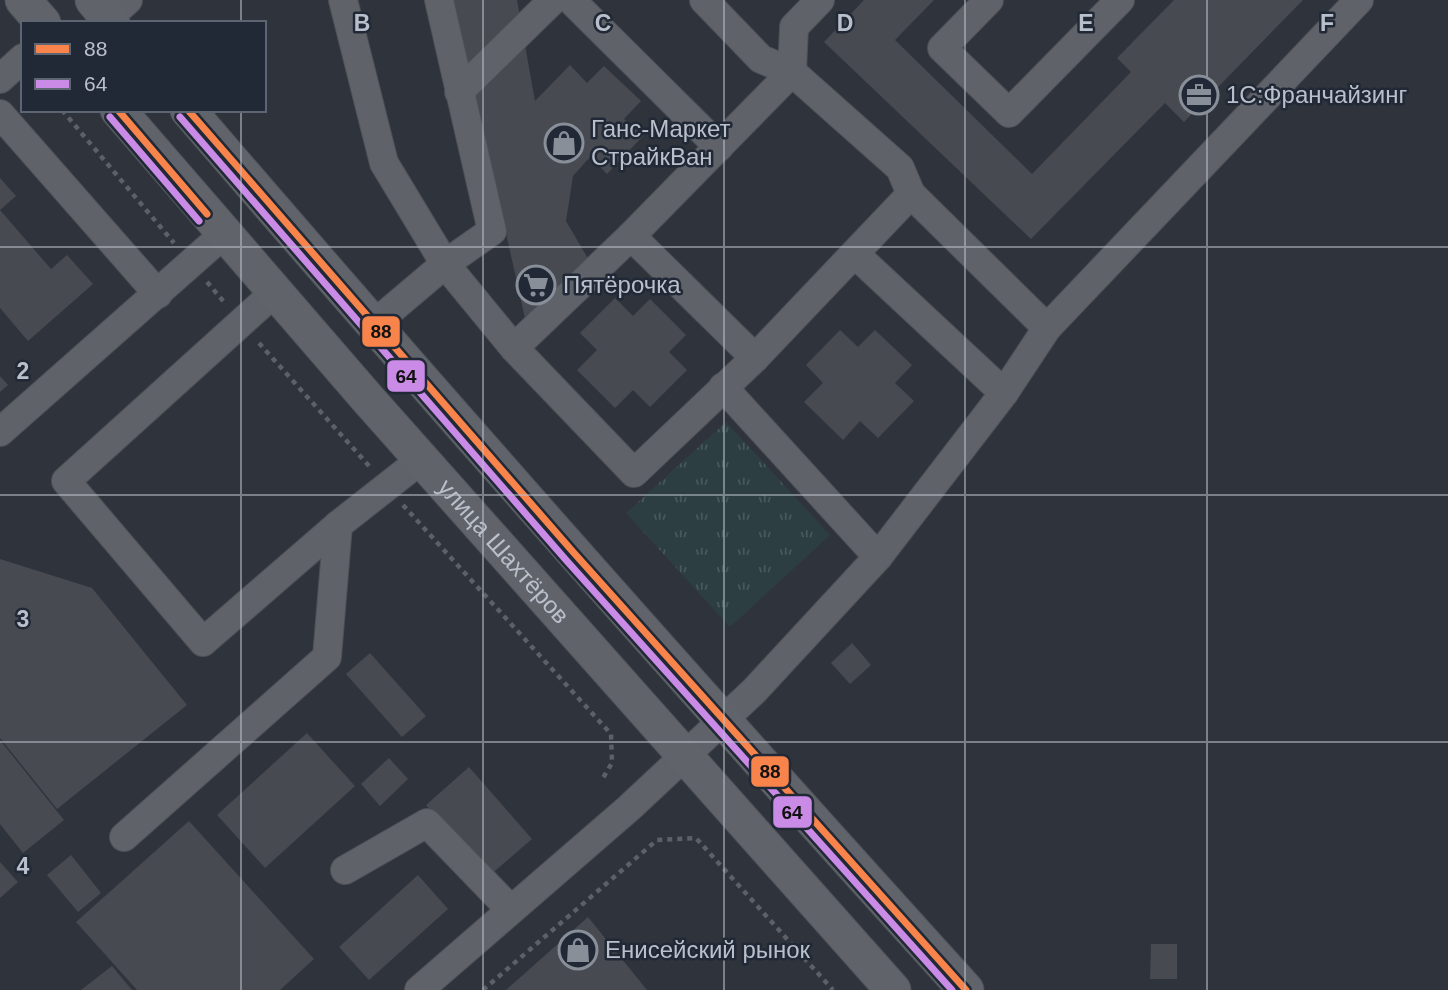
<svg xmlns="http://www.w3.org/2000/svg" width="1448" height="990" font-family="Arial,sans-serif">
	<defs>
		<pattern id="park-tufts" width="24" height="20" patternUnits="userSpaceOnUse" patternTransform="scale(1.75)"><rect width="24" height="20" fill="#2c3e42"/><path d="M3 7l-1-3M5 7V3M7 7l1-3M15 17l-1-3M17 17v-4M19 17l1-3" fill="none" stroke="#48585c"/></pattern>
	</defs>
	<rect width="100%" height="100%" fill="#2f333b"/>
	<!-- park -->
	<polygon fill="url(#park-tufts)" points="726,422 830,535 730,627 626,513"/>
	<!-- building -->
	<g fill="#474a51">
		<polygon points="454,0 517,0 535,101 570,65 587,83 604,66 641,101 624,119 643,136 607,174 590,157 573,176 566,221 590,262 526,323"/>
		<polygon points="864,0 934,0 895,40 1032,174 1131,72 1117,58 1174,0 1303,0 1184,122 1165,103 1031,239 824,42"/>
		<polygon points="0,178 16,196 0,210 51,269 67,255 93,284 28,341 0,308"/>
		<polygon points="615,298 633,316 650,299 686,335 669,352 687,370 650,407 633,390 615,408 577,370 597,350 580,333"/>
		<polygon points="840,330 858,347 875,330 912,365 895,383 914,401 878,438 860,421 843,440 804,402 823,383 806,365"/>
		<polygon points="0,376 8,385 0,392"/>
		<polygon points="0,559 92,588 187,705 57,809 0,738"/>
		<polygon points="852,643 871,665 850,684 831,663"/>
		<polygon points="370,653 426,716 402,737 346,674"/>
		<polygon points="307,733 355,786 265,868 217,815"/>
		<polygon points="0,740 64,820 23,853 0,824"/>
		<polygon points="389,758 408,779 380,806 361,784"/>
		<polygon points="469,767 532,839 489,876 426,805"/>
		<polygon points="189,821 314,959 280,990 137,990 76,922"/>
		<polygon points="71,855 101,893 78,912 47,875"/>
		<polygon points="0,862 18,882 0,898"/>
		<polygon points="418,875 448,909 369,980 339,947"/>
		<polygon points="588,917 647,990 506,990"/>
		<polygon points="1151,944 1177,944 1177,979 1150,979"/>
		<polygon points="112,966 132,990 81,990"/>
	</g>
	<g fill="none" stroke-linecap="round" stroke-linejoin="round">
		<defs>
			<g id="minor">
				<polyline points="343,0 384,163 445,264 514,348 634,473 755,358 911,194"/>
				<polyline points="571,0 719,147"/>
				<polyline points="704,0 761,59 792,72 900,168 911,194 1047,328"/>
				<polyline points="989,0 942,48 1009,113 1120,0"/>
				<polyline points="108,18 128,0"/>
				<polyline points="0,79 23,58"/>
				<polyline points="459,92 553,0"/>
				<polyline points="0,114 158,294"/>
				<polyline points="631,236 755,358"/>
				<polyline points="856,255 1004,393"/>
				<polyline points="275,292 66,481 203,642 338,525 422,459"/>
				<polyline points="373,325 445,264 492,231 439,0"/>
				<polyline points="514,348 631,236 792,72 794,27 820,0"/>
				<polyline points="723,387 878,557"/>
				<polyline points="0,432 224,234"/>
				<polyline points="124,837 327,657 338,525"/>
				<polyline points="345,870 427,823 511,910"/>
				<polyline points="419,990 629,808 754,691 878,557 1004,393 1047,328 1359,0"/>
			</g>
			<g id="major">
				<polyline points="23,0 43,23"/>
				<polyline points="93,0 112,23"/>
				<path id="s1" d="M118 110 367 398 893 990"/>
				<path d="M188 110C443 407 703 700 966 990"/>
			</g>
		</defs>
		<!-- minor casing -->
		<use href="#minor" stroke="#4c5056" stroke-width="30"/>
		<!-- major casing -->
		<use href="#major" stroke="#4c5058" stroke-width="37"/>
		<!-- path -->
		<g stroke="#5d6167" stroke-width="4.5" stroke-dasharray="5 5" stroke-linecap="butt">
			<polyline points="62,110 174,243"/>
			<polyline points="207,282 224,302"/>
			<polyline points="259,343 370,467"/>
			<polyline points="403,505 611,734 612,763 603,778"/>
			<polyline points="483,990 657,840 696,838 833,990"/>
		</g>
		<!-- minor -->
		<use href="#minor" stroke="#5f6269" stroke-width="28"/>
		<!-- major -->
		<use href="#major" stroke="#60646a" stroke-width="35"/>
		<defs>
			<g id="bus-1">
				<polyline points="118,110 207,214"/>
				<polyline points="188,110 574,553 966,990"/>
			</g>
			<g id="bus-2">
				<polyline points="110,117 199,221"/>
				<polyline points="180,117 566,560 952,990"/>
			</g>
		</defs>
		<!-- bus-1 casing -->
		<use href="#bus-1" stroke="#212936" stroke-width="12"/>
		<!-- bus-2 casing -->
		<use href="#bus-2" stroke="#212936" stroke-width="12"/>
		<!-- bus-1 -->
		<use href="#bus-1" stroke="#f8844c" stroke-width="7"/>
		<!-- bus-2 -->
		<use href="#bus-2" stroke="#ca8be6" stroke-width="7"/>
	</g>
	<!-- grid -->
	<path fill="none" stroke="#bac0cb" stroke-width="2" stroke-opacity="0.55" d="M241 0V23M483 0V990M724 0V990M965 0V990M1207 0V990M241 110V990M0 247H1448M0 495H1448M0 742H1448"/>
	<!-- icons -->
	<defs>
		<symbol id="office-ring" viewBox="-11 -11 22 22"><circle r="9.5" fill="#212936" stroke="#898f99" stroke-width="1.5"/><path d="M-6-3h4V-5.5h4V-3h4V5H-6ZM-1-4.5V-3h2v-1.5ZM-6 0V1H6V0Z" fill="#898f99"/></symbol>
		<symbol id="shop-ring" viewBox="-11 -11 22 22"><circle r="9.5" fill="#212936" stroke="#898f99" stroke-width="1.5"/><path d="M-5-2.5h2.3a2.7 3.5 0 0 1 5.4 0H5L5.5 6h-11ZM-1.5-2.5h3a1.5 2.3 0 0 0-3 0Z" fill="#898f99"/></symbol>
		<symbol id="supermarket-ring" viewBox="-11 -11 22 22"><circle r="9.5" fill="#212936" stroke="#898f99" stroke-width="1.5"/><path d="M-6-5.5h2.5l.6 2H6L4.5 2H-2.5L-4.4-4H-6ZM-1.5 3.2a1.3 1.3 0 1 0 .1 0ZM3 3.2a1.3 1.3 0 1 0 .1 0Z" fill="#898f99"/></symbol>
	</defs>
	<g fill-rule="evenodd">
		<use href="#office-ring" x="1177" y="73" width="44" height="44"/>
		<use href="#shop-ring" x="542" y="121" width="44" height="44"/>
		<use href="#supermarket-ring" x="514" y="263" width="44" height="44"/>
		<use href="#shop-ring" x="556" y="928" width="44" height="44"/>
	</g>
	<g text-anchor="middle" stroke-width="5" stroke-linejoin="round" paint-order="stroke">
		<!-- poi labels -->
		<g font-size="24" fill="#bac0cb" stroke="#212936" text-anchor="start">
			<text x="1226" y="103">1С:Франчайзинг</text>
			<text x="591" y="137">Ганс-Маркет<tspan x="591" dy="28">СтрайкВан</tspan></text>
			<text x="563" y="293">Пятёрочка</text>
			<text x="605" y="958">Енисейский рынок</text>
		</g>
		<!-- street labels -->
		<g font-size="24" fill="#bac0cb" stroke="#212936">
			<text dy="8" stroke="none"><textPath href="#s1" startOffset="586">улица Шахтёров</textPath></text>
		</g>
	</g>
	<g font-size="23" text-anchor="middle" font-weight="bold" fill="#bac0cb" stroke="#212936" stroke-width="5" stroke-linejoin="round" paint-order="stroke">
		<text x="362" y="31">B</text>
		<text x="603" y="31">C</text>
		<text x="845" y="31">D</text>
		<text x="1086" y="31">E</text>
		<text x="1327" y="31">F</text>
		<text x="23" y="379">2</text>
		<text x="23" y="627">3</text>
		<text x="23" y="874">4</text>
	</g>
	<g stroke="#212936" stroke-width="2.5">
		<rect x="361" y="315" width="40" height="33" rx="7" fill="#f8844c"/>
		<rect x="386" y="359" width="40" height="34" rx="7" fill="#ca8be6"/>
		<rect x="750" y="755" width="40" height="33" rx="7" fill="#f8844c"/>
		<rect x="772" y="795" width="41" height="34" rx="7" fill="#ca8be6"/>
	</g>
	<g font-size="19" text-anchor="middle" font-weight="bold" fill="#111">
		<text x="381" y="338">88</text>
		<text x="406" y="383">64</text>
		<text x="770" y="778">88</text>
		<text x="792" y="819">64</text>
	</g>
	<!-- legend -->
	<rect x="21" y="21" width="245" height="91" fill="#212936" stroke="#5e6572" stroke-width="2"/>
	<rect x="35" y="44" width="35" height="10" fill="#f8844c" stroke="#5e6572" stroke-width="2"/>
	<text x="84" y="56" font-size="21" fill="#bac0cb">88</text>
	<rect x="35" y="79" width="35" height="10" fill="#ca8be6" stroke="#5e6572" stroke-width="2"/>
	<text x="84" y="91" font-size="21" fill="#bac0cb">64</text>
</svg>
